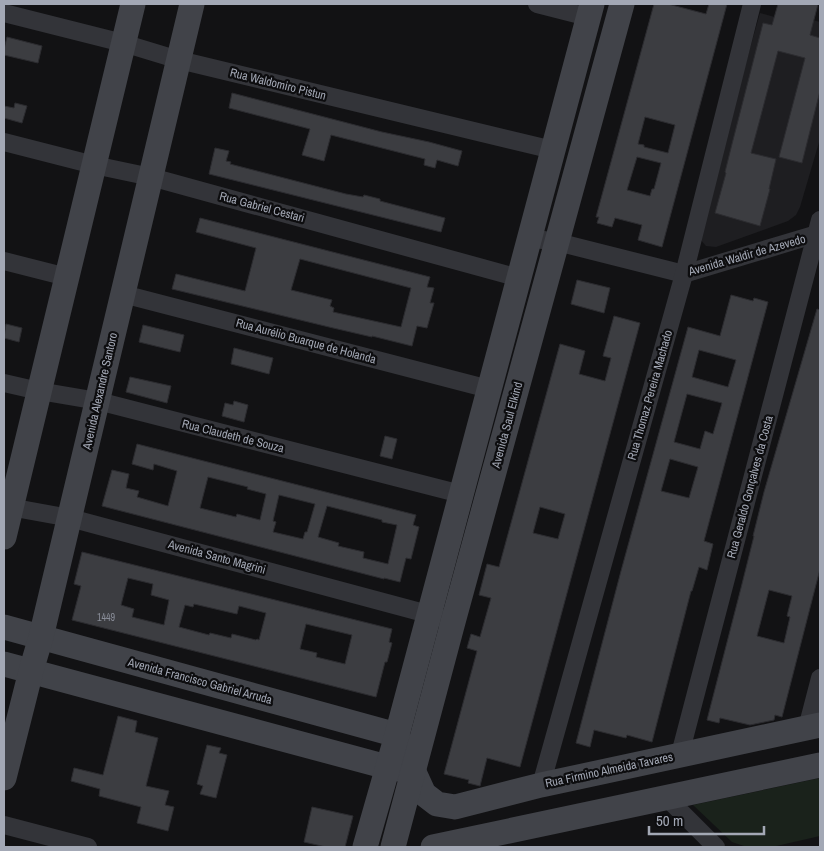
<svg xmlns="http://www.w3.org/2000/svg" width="824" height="851" font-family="'Archivo Narrow',sans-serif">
	<rect width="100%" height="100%" fill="#121214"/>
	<!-- built -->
	<polygon fill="#1e1e21" points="760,13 804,25 813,20 820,22 820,139 800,207 796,215 788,221 716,247 706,246 699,238 698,232"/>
	<!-- green -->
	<polygon fill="#1a221b" points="820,778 820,836 772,847 747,847 732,842 693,805"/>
	<!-- building -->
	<g fill="#3c3d41" stroke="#2c2c30" fill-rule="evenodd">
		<path d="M654 4H668L706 14 709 4H727L662 247 638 240 642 225 615 218 612 227 597 223 599 217H596ZM645 117 675 125 668 153 644 147V145L638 144ZM637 157 661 163 654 189H652L650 196 627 190Z"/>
		<polygon points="778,4 818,4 810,35 820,38 820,91 802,163 779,157 805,58 778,51 751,153 776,159 769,189 770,189 760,226 715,213 726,173 725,172 732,144 763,23 772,25"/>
		<polygon points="7,37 42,46 38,63 4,55 4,49"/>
		<polygon points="232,93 382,132 429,142 462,151 458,166 437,160 435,168 424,165 425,159 331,135 324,161 302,155 310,129 229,108"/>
		<polygon points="15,103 27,106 22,123 4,118 4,106 14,108"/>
		<polygon points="215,148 229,151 226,161 231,162 230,164 346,194 363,197 364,195 380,199 380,201 445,218 441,232 209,174"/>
		<path d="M200 218 430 277 427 287 434 288 430 303H434L427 328 417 326 412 346 372 336V337L329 327 172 289 176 274 245 291 256 248 196 232ZM300 259 411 288 401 327 333 312 334 308 330 306 332 300 291 290Z"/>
		<polygon points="577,280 610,288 604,313 571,304"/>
		<path d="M731 295 753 301 754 298 768 302 704 541 713 544 707 570 699 567 692 591H691L652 742 627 735 626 738 594 730 590 747 576 743 621 571 688 327 720 336ZM699 350 736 360 728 387 692 377ZM687 394 722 403 713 434 705 431 700 449 674 442ZM670 459 698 467 689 498 661 491Z"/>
		<path d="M817 309 820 310V569L782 717 775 715 774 720 750 725 720 718 719 723 707 720 741 588 754 536H753L764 492ZM769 590 792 596 787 616 790 617 784 643 757 636Z"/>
		<path d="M614 316 640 323 520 767 487 758 480 786 468 783 469 780 444 774 477 651 467 648 471 634 480 637 491 598 479 595 487 564 499 567 560 344 585 351 579 374 605 381 611 358 603 356ZM540 507 565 514 558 539 533 533Z"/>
		<polygon points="6,324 22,328 19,342 4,338"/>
		<polygon points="143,325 184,335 180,352 139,342"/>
		<polygon points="234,348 273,358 269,374 231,364"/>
		<polygon points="130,377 171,386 167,403 126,392"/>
		<polygon points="234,401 248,405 244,422 222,416 225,403 233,405"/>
		<polygon points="385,436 397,439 392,459 380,456"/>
		<path d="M137 444 416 515 413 525 419 527 411 559 406 558 400 582 384 578V579L102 506 112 470 129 474 126 488 139 491 137 497 168 506 177 471 154 464 153 470 132 464ZM208 477 248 487 247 489 266 494 260 520 237 514 236 517 200 508ZM279 495 315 504 307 532H305L303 539 273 532 276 522 273 521ZM327 506 382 520V522L397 525 388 564 363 558 364 552 338 546 339 543 318 537Z"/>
		<path d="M82 552 392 629 389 642 392 643 387 662H385L376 697 72 620 81 586 74 584ZM128 578 153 584 151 595 169 600 164 625 132 617 134 609 121 605ZM194 604 237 614 239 606 266 613 259 640 257 639 256 640 232 634 231 638 210 633 209 635 179 627 185 605 193 607ZM306 624 352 635 345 664 316 657 317 653 300 649Z"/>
		<polygon points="118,716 137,721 135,732 158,738 146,786 169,791 165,805 174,807 168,831 137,823 141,807 99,796 100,789 71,781 74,768 103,775"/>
		<polygon points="207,745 221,748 219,753 227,755 216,798 200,794 203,786 197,784"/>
		<polygon points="312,807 353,816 345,847 326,847 304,842"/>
	</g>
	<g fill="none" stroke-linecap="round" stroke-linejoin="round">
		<!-- street -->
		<g stroke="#333439" stroke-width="18">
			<polyline points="537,4 588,17"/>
			<polyline points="4,13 123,43 179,60 553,150"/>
			<polyline points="4,142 94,165 151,177 519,278"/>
			<polyline points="529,238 557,242 684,274 820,233"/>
			<polyline points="4,261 67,277"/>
			<polyline points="123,294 489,389"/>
			<polyline points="4,383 39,391 98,401 461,494"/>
			<polyline points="4,506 70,518 439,617"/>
			<polyline points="807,728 820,678"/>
			<polyline points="680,754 820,220"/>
			<polyline points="541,785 684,274 752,4"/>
			<polyline points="667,798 716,847"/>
			<polyline points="4,825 88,847"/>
		</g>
		<!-- secondary -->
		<g stroke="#414349" stroke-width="25">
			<polyline points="4,537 133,4"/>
			<polyline points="4,627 397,735 424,794 437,804 455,807 541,785 820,725"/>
			<polyline points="4,664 387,767 404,770"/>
			<polyline points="4,778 31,671 41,637 192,4"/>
			<polyline points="365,847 397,735 592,4"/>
			<polyline points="393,847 453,622 622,4"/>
			<polyline points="433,847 820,765"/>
		</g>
	</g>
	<g text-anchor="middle" stroke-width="4.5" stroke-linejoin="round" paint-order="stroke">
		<!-- number labels -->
		<g font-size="10" fill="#898d98">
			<text x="106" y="621">1449</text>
		</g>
		<!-- street labels -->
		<g font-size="12" fill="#a3a8b5" stroke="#0d0d0f">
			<text transform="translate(278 84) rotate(14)" y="4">Rua Waldomiro Pistun</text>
			<text transform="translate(262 207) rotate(15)" y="4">Rua Gabriel Cestari</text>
			<text transform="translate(747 255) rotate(-16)" y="4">Avenida Waldir de Azevedo</text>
			<text transform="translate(306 341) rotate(15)" y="4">Rua Aurélio Buarque de Holanda</text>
			<text transform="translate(100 391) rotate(-77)" y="4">Avenida Alexandre Santoro</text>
			<text transform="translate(650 395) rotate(-74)" y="4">Rua Thomaz Pereira Machado</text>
			<text transform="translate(507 425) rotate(-75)" y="4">Avenida Saul Elkind</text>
			<text transform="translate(233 436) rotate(14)" y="4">Rua Claudeth de Souza</text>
			<text transform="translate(750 487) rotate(-75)" y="4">Rua Geraldo Gonçalves da Costa</text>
			<text transform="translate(217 557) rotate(15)" y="4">Avenida Santo Magrini</text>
			<text transform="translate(200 681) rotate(15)" y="4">Avenida Francisco Gabriel Arruda</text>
			<text transform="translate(609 770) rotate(-12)" y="4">Rua Firmino Almeida Tavares</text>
		</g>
	</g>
	<!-- border -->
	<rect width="824" height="851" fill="none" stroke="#a3a8b5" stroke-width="10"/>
	<!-- scale -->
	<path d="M649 826v8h115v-8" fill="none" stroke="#a3a8b5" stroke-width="2.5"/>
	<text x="656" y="826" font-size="15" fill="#a3a8b5" stroke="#0d0d0f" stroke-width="4" paint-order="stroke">50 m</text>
</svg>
